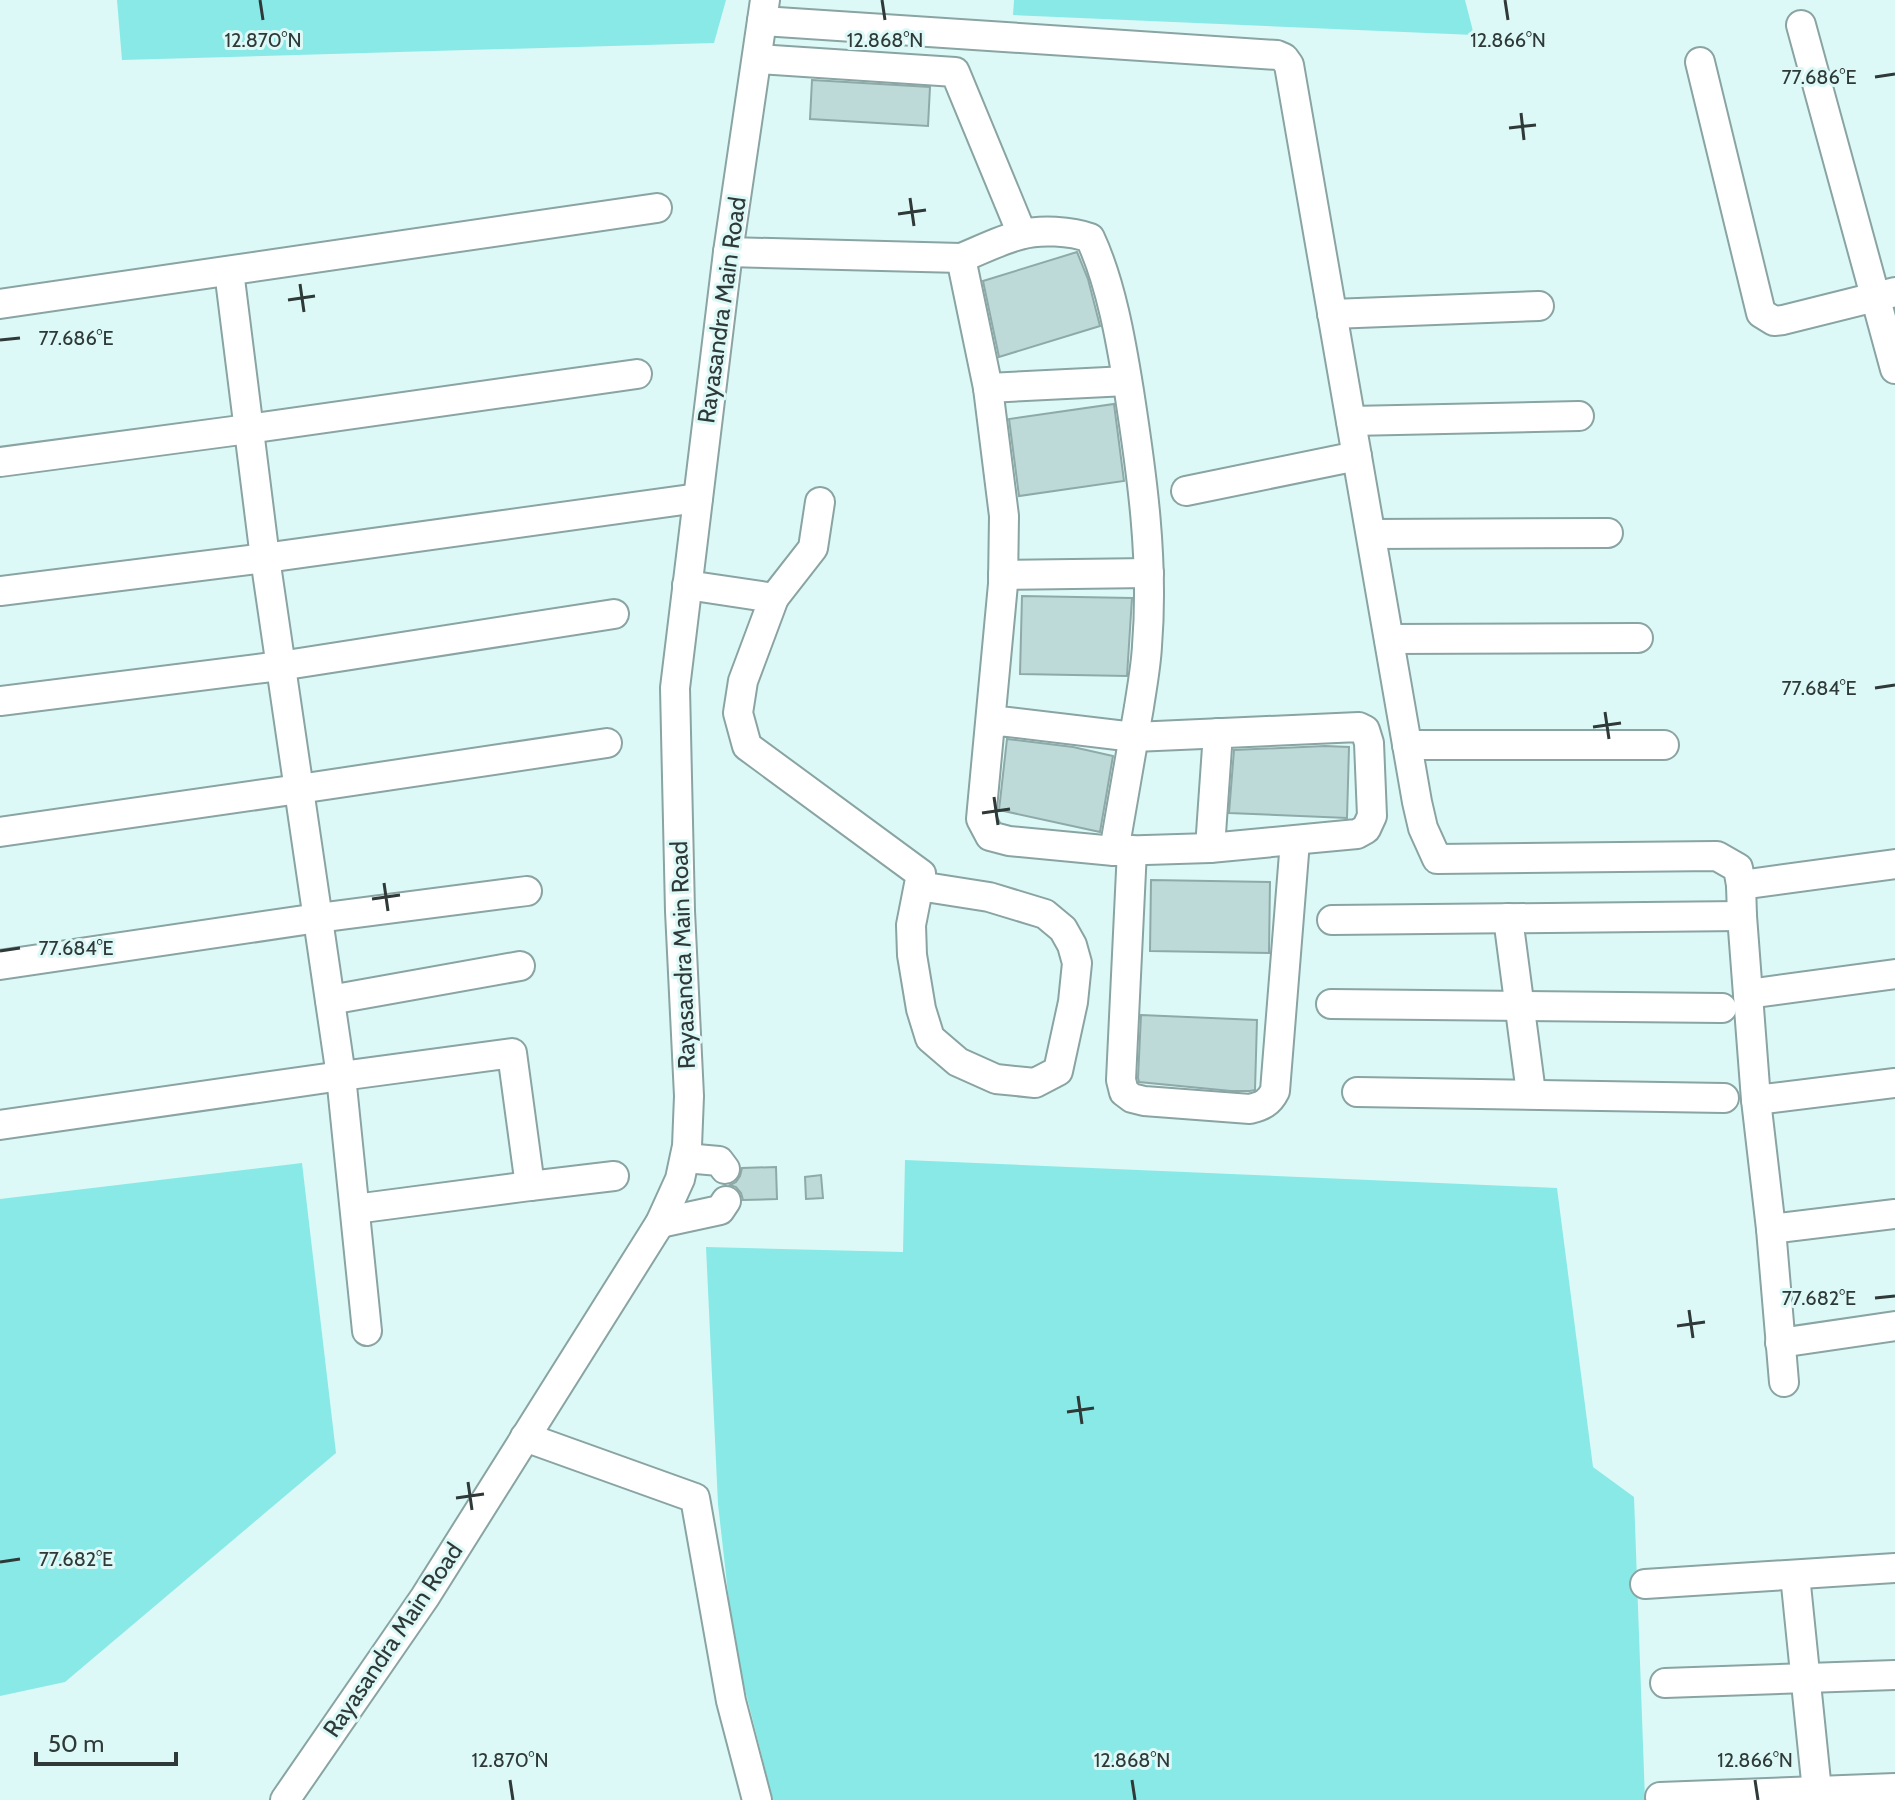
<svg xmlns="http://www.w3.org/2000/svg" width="1895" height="1800" font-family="Cabin,sans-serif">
	<rect width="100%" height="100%" fill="#dcf9f7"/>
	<!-- green -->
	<g fill="#89e9e6">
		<polygon points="117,0 726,0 714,43 122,60"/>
		<polygon points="1014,0 1465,0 1474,35 1013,15"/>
		<polygon points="905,1160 1557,1188 1593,1467 1634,1497 1645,1800 773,1800 734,1646 718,1504 706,1247 903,1252"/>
		<polygon points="302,1163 336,1453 65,1682 0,1696 0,1199"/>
	</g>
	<!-- building -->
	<g fill="#bddad8" stroke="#8ea9a8" stroke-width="2">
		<polygon points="812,80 930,87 928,126 810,119"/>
		<polygon points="1077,252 1088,279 1100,326 999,357 983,281"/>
		<polygon points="1114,404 1124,481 1019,496 1009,419"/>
		<polygon points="1022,596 1132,598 1127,676 1020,674"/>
		<polygon points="1007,739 1073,747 1113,756 1100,832 999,810"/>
		<polygon points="1325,746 1349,747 1347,818 1229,813 1234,750"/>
		<polygon points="1151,880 1270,882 1269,953 1150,951"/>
		<polygon points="1141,1015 1257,1020 1255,1090 1250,1091 1231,1091 1139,1082 1138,1078"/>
		<polygon points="776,1167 777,1199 743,1200 741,1193 736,1187 730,1185 736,1182 740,1176 742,1168"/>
		<polygon points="821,1175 823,1198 806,1199 805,1177"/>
	</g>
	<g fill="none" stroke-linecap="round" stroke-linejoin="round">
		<defs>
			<g id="minor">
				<polyline points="762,21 1277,55 1284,58 1289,65 1417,802 1423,828 1437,859 1717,856 1738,868 1741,885 1742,916 1756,1100 1895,1083"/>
				<polyline points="1801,25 1895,369"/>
				<polyline points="757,59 955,72 1022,234"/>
				<polyline points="1700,62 1761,313 1774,321 1783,320 1895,292"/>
				<polyline points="728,252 961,258 988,388 1004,516 1003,584 981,819 990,836 1009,841 1114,851 1210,848 1357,834 1366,829 1372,816 1369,743 1365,730 1359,727 1134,737 991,720"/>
				<path d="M961 258C981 250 1000 240 1020 235 1039 229 1072 231 1090 238 1111 283 1121 341 1129 391 1142 475 1154 560 1147 646 1146 666 1142 687 1139 707 1131 755 1122 803 1114 851"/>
				<polyline points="0,304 657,208"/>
				<polyline points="1332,314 1539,306"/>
				<polyline points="988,388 1127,381"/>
				<polyline points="1351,421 1579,416"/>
				<polyline points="0,462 248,429 637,374"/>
				<polyline points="1186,491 1357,456"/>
				<polyline points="1371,534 1608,533"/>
				<polyline points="1003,575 1149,573"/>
				<polyline points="687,585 774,598 743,681 738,713 747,746 921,874 911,925 912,955 921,1009 930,1038 958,1062 996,1079 1035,1083 1058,1071 1073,1002 1077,963 1072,945 1063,929 1045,914 989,897 919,886"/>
				<polyline points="0,591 265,558 698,498"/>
				<polyline points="774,598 813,548 820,502"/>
				<polyline points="1389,639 1638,638"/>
				<polyline points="0,701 280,666 614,614"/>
				<polyline points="1407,745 1664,745"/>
				<polyline points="0,832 299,789 607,743"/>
				<polyline points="1210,848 1218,733"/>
				<path d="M1132 850 1121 1080 1124 1092 1132 1098 1144 1101 1250 1109C1262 1106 1269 1103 1275 1091L1295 841"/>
				<polyline points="1741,885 1895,864"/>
				<polyline points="1508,918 1531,1093"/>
				<polyline points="1332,920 1742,916"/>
				<polyline points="0,965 318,918 527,891"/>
				<polyline points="1748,994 1895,974"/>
				<polyline points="330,1000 520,966"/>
				<polyline points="1331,1004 1722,1008"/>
				<polyline points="1357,1092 1724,1098"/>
				<polyline points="1756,1100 1771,1229 1895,1214"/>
				<polyline points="0,1125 341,1076 265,558 229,271"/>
				<polyline points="685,1158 719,1161 725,1169"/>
				<polyline points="355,1209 530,1186"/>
				<polyline points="660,1223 720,1210 726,1201"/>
				<polyline points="1771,1229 1784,1382"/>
				<polyline points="367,1331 341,1076 512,1053 530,1186 614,1176"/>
				<polyline points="1780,1343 1895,1326"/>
				<polyline points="525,1437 695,1498 731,1701 757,1800"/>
				<polyline points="1795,1575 1817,1791"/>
				<polyline points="1645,1584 1895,1568"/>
				<polyline points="1665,1683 1895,1675"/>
				<polyline points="1660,1797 1895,1788"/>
				<polyline points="285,1800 425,1597 660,1223 680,1179 687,1146 689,1096 680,911 675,688 728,252 765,0"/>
			</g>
		</defs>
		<!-- minor casing -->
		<use href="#minor" stroke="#89a4a2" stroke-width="32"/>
		<!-- minor -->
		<use href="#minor" stroke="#fff" stroke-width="28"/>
	</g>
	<!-- ticks -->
	<path fill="none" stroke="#2e3938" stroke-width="3" d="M260 0 263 20M882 0 885 20M1505 0 1508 20M1875 77 1895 74M1521 113 1524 140M1509 128 1536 125M910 198 914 226M898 214 926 210M300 284 304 312M288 300 315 296M0 340 20 338M1875 688 1895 685M1605 712 1609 739M1593 727 1621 723M994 797 998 825M982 813 1010 809M384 883 388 911M372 899 400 895M0 951 20 948M1875 1298 1895 1296M1689 1310 1693 1338M1677 1326 1705 1322M1078 1396 1082 1424M1067 1412 1094 1408M468 1482 472 1510M456 1498 484 1494M0 1562 20 1559M510 1780 513 1800M1132 1780 1135 1800M1755 1780 1758 1800"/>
	<g text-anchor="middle" stroke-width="6" stroke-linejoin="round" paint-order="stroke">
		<!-- street labels -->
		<g font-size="24" fill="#2e3938" stroke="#dcf9f7">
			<text transform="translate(722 310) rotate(-82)" y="8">Rayasandra Main Road</text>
			<text transform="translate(683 955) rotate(-92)" y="8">Rayasandra Main Road</text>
			<text transform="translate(393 1640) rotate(-56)" y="8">Rayasandra Main Road</text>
		</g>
	</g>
	<g font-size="20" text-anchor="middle" fill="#2e3938" stroke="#dcf9f7" stroke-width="6" stroke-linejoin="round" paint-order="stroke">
		<text x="263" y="47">12.870°N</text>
		<text x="885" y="47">12.868°N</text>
		<text x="1508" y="47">12.866°N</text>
		<text x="1819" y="84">77.686°E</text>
		<text x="76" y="345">77.686°E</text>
		<text x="1819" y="695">77.684°E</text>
		<text x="76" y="955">77.684°E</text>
		<text x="1819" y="1305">77.682°E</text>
		<text x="76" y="1566">77.682°E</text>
		<text x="510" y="1767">12.870°N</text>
		<text x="1132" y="1767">12.868°N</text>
		<text x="1755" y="1767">12.866°N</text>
	</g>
	<!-- scale -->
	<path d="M36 1752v12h140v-12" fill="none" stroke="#2e3938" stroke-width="4"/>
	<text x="48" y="1752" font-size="24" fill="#2e3938" stroke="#dcf9f7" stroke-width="6" paint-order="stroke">50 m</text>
</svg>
